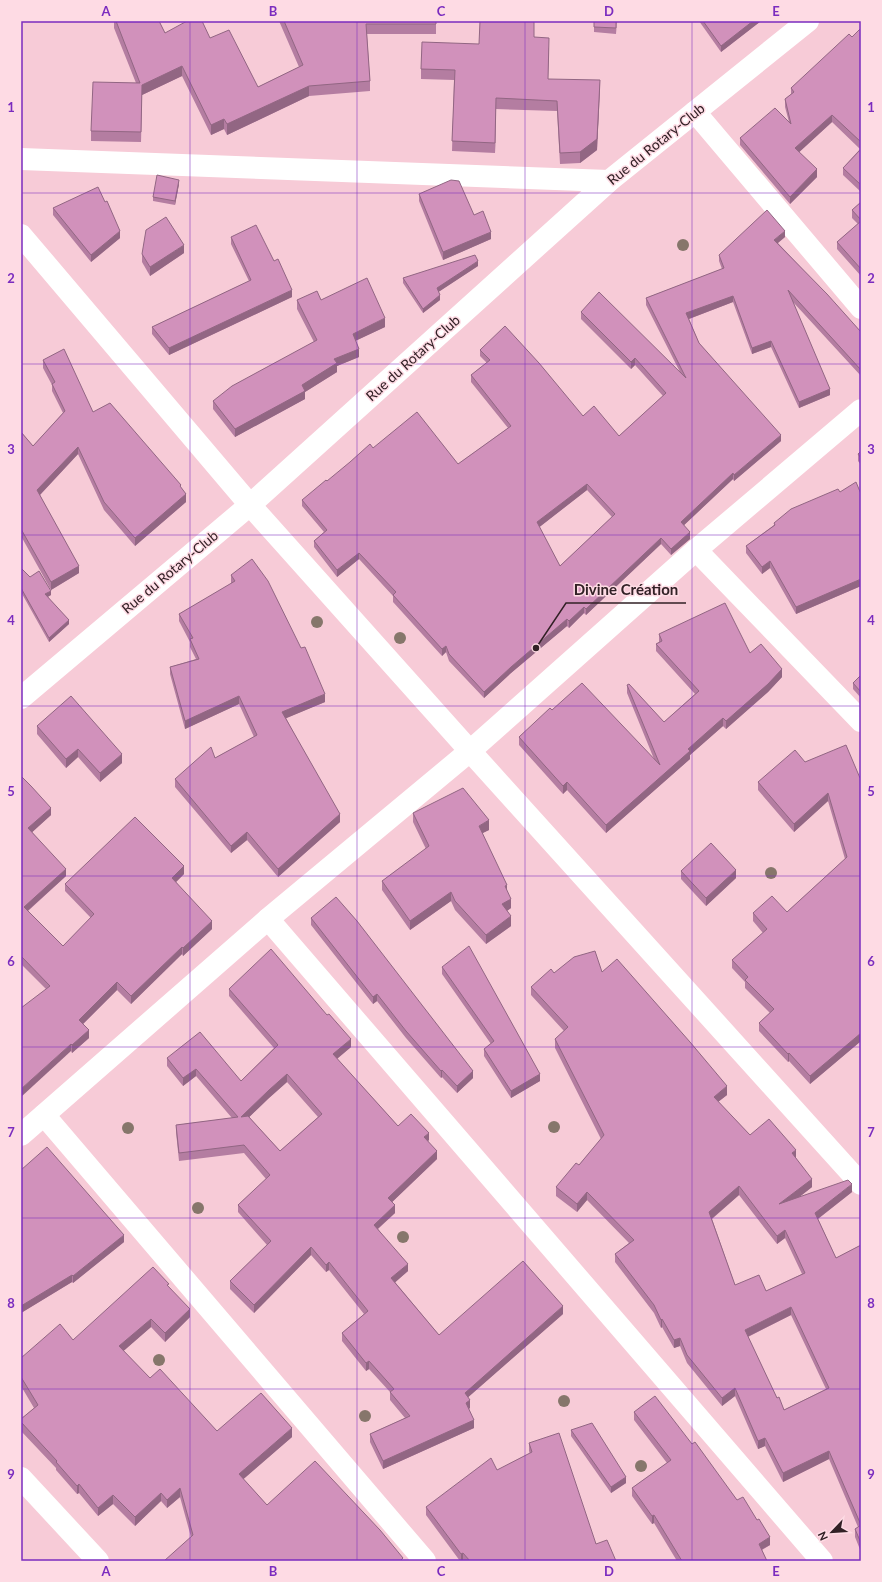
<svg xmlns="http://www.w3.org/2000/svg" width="882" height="1582" font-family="Lato,sans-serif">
	<rect width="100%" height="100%" fill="#f7cbd7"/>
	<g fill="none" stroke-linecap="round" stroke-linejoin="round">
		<!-- minor -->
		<g stroke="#fff" stroke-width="22">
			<polyline points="695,112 861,308"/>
			<polyline points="21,159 609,181"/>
			<polyline points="21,235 250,505 470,751 861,1184"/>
			<polyline points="696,550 861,721"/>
			<polyline points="21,698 250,505 609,181 808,21"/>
			<polyline points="268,919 822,1561"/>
			<polyline points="44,1115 425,1561"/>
			<polyline points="21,1135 268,919 470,751 696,550 861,410"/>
			<polyline points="21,1478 98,1561"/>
		</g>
	</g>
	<!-- trees -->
	<g fill="#86766b">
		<circle cx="683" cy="245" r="6"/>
		<circle cx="317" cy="622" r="6"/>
		<circle cx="400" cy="638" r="6"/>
		<circle cx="771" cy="873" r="6"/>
		<circle cx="554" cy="1127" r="6"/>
		<circle cx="128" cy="1128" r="6"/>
		<circle cx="198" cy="1208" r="6"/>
		<circle cx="403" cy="1237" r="6"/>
		<circle cx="159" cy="1360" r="6"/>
		<circle cx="564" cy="1401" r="6"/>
		<circle cx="365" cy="1416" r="6"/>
		<circle cx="641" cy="1466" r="6"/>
	</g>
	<!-- wall -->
	<g fill="#b47da1" fill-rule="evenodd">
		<polygon points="114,21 159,21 165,33 210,38 258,87 299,67 279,21 436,21 436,34 367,34 370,81 370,91 309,96 227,135 224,129 211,135 182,76 142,95 141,142 91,141 91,131 136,83 114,28"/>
		<polygon points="594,21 617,21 616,34 594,32"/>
		<polygon points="699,21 761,21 721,52"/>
		<polygon points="861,28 861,192 843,175 843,168 860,149 832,122 799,152 817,177 790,204 740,145 740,138 789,122 785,107 785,99 791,94 791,88 852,37"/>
		<polygon points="534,37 549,48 548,79 600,91 597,150 580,163 560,164 557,111 496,109 495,153 452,151 454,80 421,79 421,69 479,44"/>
		<polygon points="179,184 175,205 153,201 153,197"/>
		<polygon points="419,194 474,215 491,239 443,260 419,201"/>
		<polygon points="861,202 861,276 837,249 837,242 858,224 852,218 852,210"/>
		<polygon points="53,208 120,238 91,262 53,215"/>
		<polygon points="231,237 274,261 292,297 169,355 152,334 152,327 249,281 231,244"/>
		<path d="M785 237 778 243 861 332V376L793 302 830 395 799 408 771 347 752 354 733 302 689 319 699 343 781 441 734 481 733 479 684 525 690 539 671 555 661 544 586 615 584 613 569 628 567 626 511 673 484 698 449 661 446 652 442 656 393 602V596L359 559 337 577 314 547V541L324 532 302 506V500L373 448 458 464 508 428 471 382V375L487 363 480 356V350L583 416 619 436 663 396 635 365 631 369 581 319V312L680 372 646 305V298L722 269 719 261V255ZM587 490 612 517 560 566 539 527Z"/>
		<polygon points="184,253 150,276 142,262 142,254"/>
		<polygon points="478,266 438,292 440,300 423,313 403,283 403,278"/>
		<polygon points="297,300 321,300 385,327 355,341 359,357 337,366 337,372 305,392 305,399 235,437 213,409 213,401 314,342 297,309"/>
		<polygon points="43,360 93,412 181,488 186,502 135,546 104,510 78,454 40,495 79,573 51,590 21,536 21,432 33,446 63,413 52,391 52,385 43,368"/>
		<polygon points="861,451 861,465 858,461 858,454"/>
		<polygon points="774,523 861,586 796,614 770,568 762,574 746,553 746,546 774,525"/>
		<polygon points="21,568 30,577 51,595 48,597 69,624 49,642 21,592"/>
		<polygon points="231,575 325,702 286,718 340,822 278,877 247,840 231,853 175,787 175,779 215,758 254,737 239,704 185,729 170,674 170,667 196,659 190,647 190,642 179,621 179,614 231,584"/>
		<polygon points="659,634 750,653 782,677 768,692 726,729 723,726 690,755 690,759 606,833 567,790 563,794 519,745 519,737 552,710 654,759 627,693 627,685 664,722 695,694 656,651 656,644 659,642"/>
		<polygon points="861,675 861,698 853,689 853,683"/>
		<polygon points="37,726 122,763 100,782 78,757 66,768 37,734"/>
		<polygon points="805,762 860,778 861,778 861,1041 810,1084 789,1061 788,1062 759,1031 759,1023 770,1013 745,988 745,982 732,968 732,960 763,933 753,921 753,913 787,912 845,859 828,801 794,832 758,790 758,782"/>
		<polygon points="21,776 51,815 32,832 66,876 28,911 63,946 91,918 65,891 65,884 184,874 176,882 212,929 183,956 182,954 131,1004 117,990 83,1024 89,1038 72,1053 71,1051 46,989 21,964"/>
		<polygon points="413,813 489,830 482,833 507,891 511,908 507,911 511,926 486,944 455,910 451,901 410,930 382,890 382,881 426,849 413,822"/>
		<polygon points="681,871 736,878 706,906 681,879"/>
		<polygon points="311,918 473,1078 457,1093 442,1077 441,1078 406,1038 377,1001 373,1004 311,925"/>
		<polygon points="442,967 540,1081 511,1098 484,1056 484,1049 491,1044 442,974"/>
		<path d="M602 972 727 1095 718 1102 750 1135 796 1158 812 1187 798 1198 852 1192 818 1219 836 1258 861 1245V1552L855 1537V1529L858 1527 829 1459 783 1482 765 1446 758 1449 735 1396 722 1406 687 1363 680 1346 674 1348 662 1327 661 1328 654 1313 615 1262V1254L629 1243 587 1200 577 1212 556 1196V1187L579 1165 601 1139 555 1048V1039L564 1031 531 995V987L554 973ZM739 1195 777 1244 785 1238 802 1274 766 1291 735 1285 712 1219ZM791 1315 826 1389 784 1410 777 1398 748 1337Z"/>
		<path d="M229 989 351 1047 337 1059 398 1126 429 1140 428 1141 437 1159 392 1202 395 1213 378 1229 408 1271 395 1282 439 1335 563 1314 468 1397 470 1408 469 1409 474 1428 383 1469 370 1442V1434L405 1418 390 1400V1392L369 1369 366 1371 342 1341V1333L364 1314 329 1270 326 1272 311 1255 254 1313 230 1289V1281L267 1245 238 1212V1205L266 1179 244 1153 179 1161 176 1132V1125L232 1118 196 1076 183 1086 167 1066V1058L241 1081 274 1048 229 996ZM287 1082 318 1117 280 1151 249 1117 269 1098Z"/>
		<polygon points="21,1170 124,1242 73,1283 72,1282 21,1313"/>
		<polygon points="169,1287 190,1317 165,1342 151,1327 123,1351 150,1378 217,1431 292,1437 243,1479 267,1505 403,1561 191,1537 180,1497 167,1508 161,1501 135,1526 113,1504 98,1516 79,1493 77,1494 56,1470 56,1468 21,1431 21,1419 34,1408 21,1386 21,1358 73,1340"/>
		<polygon points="634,1412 692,1444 737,1500 770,1545 762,1550 767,1561 677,1561 654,1523 652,1524 632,1496 632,1488 667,1463 634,1420"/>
		<polygon points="571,1430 626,1483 611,1493 571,1436"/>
		<polygon points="529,1443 596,1544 616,1561 463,1561 463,1560 460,1561 426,1515 426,1507 530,1454 529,1451"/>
	</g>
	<!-- shaded-wall -->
	<g fill="#926683">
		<polygon points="753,21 761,21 721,52 721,46"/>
		<polygon points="182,66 182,76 142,95 141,142 142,85"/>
		<polygon points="600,80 597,150 580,163 580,152"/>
		<polygon points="309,86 309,96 227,135 227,124"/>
		<polygon points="496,98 496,109 495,153 495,143"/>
		<polygon points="832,115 832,122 795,156 795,148"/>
		<polygon points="224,119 224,129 211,135 211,125"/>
		<polygon points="817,169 817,177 790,204 790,197"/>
		<polygon points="179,180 179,184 175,205 175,201"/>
		<polygon points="120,231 120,238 91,262 91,255"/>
		<polygon points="785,231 785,237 774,246 774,240"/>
		<polygon points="491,232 491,239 443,260 443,252"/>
		<polygon points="184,245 184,253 150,276 150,267"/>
		<polygon points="478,261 478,266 437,293 437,288"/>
		<polygon points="292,290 292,297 169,355 169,348"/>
		<polygon points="440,295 440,300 423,313 423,309"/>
		<polygon points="733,296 733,302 686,320 686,313"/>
		<polygon points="385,318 385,327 353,342 353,334"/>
		<polygon points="771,341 771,347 752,354 752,348"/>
		<polygon points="359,349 359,357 337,366 337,372 305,392 305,399 235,437 235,429 302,385 334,359"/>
		<polygon points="635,358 635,365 631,369 631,362"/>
		<polygon points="830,389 830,395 799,408 799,402"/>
		<polygon points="781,435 781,441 734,481 734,475"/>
		<polygon points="78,447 78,454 37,498 37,490"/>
		<polygon points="733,473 733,479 681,528 681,522"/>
		<polygon points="587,484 587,490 537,529 537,522"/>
		<polygon points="186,494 186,502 135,546 135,538"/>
		<polygon points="690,532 690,539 671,555 671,549"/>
		<polygon points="661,538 661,544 586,615 586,609"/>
		<polygon points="359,553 359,559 337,577 337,570"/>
		<polygon points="770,561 770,568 762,574 762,567"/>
		<polygon points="79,566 79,573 51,590 51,582"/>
		<polygon points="861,579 861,586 796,614 796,607"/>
		<polygon points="51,591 51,595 45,598 45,594"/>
		<polygon points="584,607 584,613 569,628 569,621"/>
		<polygon points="567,619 567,626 511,673 484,698 484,692 511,667"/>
		<polygon points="69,620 69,624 49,642 49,638"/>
		<polygon points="446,646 446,652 442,656 442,649"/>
		<polygon points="782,669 782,677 768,692 726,729 726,721"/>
		<polygon points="325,694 325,702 282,720 282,712"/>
		<polygon points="239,696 239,704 185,729 185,721"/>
		<polygon points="723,718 723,726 690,755 690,759 606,833 606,825 688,749"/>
		<polygon points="78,749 78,757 66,768 66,759"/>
		<polygon points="122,754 122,763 100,782 100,773"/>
		<polygon points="567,782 567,790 563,794 563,786"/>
		<polygon points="828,793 828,801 794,832 794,824"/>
		<polygon points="51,808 51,815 28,836 28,828"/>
		<polygon points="340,814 340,822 278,877 278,869"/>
		<polygon points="489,820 489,830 479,835 479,826"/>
		<polygon points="247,832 247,840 231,853 231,846"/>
		<polygon points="184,866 184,874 172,886 172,878"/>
		<polygon points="66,869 66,876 24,914 24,907"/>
		<polygon points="736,870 736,878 706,906 706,898"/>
		<polygon points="507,885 507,894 505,886"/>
		<polygon points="451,892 451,901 410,930 410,921"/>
		<polygon points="511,899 511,908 502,914 502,904"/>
		<polygon points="511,916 511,926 486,944 486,935"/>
		<polygon points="212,921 212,929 183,956 183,948"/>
		<polygon points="182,947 182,954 131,1004 131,996"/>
		<polygon points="117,982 117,990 79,1028 79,1020"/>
		<polygon points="377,994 377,1001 373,1004 373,997"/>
		<polygon points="89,1030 89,1038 72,1053 72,1045"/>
		<polygon points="861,1033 861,1041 810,1084 810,1076"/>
		<polygon points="351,1039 351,1047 333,1062 333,1054"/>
		<polygon points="71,1044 71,1051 21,1097 21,1089"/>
		<polygon points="789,1053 789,1061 788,1062 788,1054"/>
		<polygon points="196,1069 196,1076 183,1086 183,1078"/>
		<polygon points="442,1070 442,1077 441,1078 441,1071"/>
		<polygon points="473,1071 473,1078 457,1093 457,1086"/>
		<polygon points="287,1074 287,1082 269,1098 241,1125 241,1117 269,1090"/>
		<polygon points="540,1074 540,1081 511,1098 511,1091"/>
		<polygon points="727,1086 727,1095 714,1105 714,1097"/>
		<polygon points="429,1133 429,1140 424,1145 424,1137"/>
		<polygon points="796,1150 796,1158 792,1162 792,1153"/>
		<polygon points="437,1151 437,1159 388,1206 388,1198"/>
		<polygon points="812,1179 812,1187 779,1213 779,1204"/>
		<polygon points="852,1184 852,1192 815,1221 815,1213"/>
		<polygon points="739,1186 739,1195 709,1221 709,1212"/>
		<polygon points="587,1192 587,1200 577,1212 577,1204"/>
		<polygon points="395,1205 395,1213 374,1232 374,1225"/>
		<polygon points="785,1230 785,1238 777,1244 777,1236"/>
		<polygon points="124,1235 124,1242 73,1283 73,1276"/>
		<polygon points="311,1247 311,1255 254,1313 254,1305"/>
		<polygon points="329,1262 329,1270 326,1272 326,1265"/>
		<polygon points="408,1264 408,1271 391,1286 391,1278"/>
		<polygon points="72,1275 72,1282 21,1313 21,1306"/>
		<polygon points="563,1306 563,1314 465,1400 465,1393"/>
		<polygon points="791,1307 791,1315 745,1338 745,1330"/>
		<polygon points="190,1309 190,1317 165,1342 165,1333"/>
		<polygon points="151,1319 151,1327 119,1355 119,1346"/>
		<polygon points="662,1319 662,1327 661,1328 661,1320"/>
		<polygon points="680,1338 680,1346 674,1348 674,1340"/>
		<polygon points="369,1361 369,1369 366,1371 366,1363"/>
		<polygon points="735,1388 735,1396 722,1406 722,1398"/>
		<polygon points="470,1400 470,1408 466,1410 466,1403"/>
		<polygon points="474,1420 474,1428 383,1469 383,1461"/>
		<polygon points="292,1428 292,1437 239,1483 239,1474"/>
		<polygon points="765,1438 765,1446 758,1449 758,1441"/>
		<polygon points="829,1451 829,1459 783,1482 783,1473"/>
		<polygon points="626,1477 626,1483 611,1493 611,1487"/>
		<polygon points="79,1484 79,1493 77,1494 77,1486"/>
		<polygon points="180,1488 180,1497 167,1508 167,1500"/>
		<polygon points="161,1493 161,1501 135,1526 135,1517"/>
		<polygon points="113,1495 113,1504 98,1516 98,1508"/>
		<polygon points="654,1515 654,1523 652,1524 652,1516"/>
		<polygon points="770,1537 770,1545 759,1551 759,1544"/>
		<polygon points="463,1553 463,1560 461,1561 461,1554"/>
	</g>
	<!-- building -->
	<g fill="#d191bb" stroke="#926683" fill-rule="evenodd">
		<polygon points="116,21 159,21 165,33 187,21 202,21 210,38 229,30 258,87 303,65 284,21 436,21 436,24 366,24 370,81 309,86 227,124 224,119 211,125 182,66 142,85 141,132 91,131 93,82 140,83"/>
		<polygon points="480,21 534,21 534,37 549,38 548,79 600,80 597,139 580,152 560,153 557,101 496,98 495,143 452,141 455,70 421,69 422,42 479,44"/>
		<polygon points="594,21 616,21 616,28 594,27"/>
		<polygon points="703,21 753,21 721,46"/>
		<polygon points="861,28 861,142 832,115 795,148 817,169 790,197 740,138 775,108 791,124 785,99 794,92 791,88 849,34 852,37"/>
		<polygon points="861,149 861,185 843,168"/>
		<polygon points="157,175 179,180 175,201 153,197"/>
		<polygon points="451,180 459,181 474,215 483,211 491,232 443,252 419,194"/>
		<polygon points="98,187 105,202 107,201 120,231 91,255 53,208"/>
		<polygon points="861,202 861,220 852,210"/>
		<path d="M767 210 785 231 774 240 827 294 861 332V370L788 290 830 389 799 402 771 341 752 348 733 296 686 313 699 343 781 435 734 475 733 473 681 522 690 532 671 549 661 538 586 609 584 607 569 621 567 619 511 667 484 692 449 654 446 646 442 649 393 595 396 592 359 553 337 570 314 541 327 530 302 500 326 480 327 481 350 462 370 444 373 448 417 412 458 464 511 426 471 375 490 360 480 350 505 326 539 363 583 416 594 406 619 436 666 393 635 358 631 362 581 312 599 292 686 378 646 298 724 268 719 255ZM587 484 615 514 560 566 537 522Z"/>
		<polygon points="166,217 184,245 150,267 142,254 146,230"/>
		<polygon points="861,221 861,269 837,242"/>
		<polygon points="256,225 274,261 278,259 292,290 169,348 152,327 251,280 231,237"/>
		<polygon points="475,255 478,261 437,288 440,295 423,309 403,278"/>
		<polygon points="367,278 385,318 353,334 359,349 334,359 337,363 302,385 305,391 235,429 213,401 232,386 317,340 297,300 317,291 321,300"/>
		<polygon points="64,349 93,412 110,403 181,485 180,486 186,494 135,538 104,502 78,447 37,490 79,566 51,582 21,529 21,432 33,446 65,411 52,384 55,382 43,360"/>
		<polygon points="861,451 861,458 858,454"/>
		<polygon points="856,482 861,494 861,579 796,607 770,561 762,567 746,546 775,525 774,523 791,509 838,489 840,492"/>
		<polygon points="252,559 268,581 301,648 305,647 325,694 282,712 340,814 278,869 247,832 231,846 175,779 211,747 215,758 257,735 239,696 185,721 170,667 199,659 190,639 193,638 179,614 235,581 231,575"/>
		<polygon points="21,568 30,577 39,571 51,591 45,594 69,620 49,638 21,588"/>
		<polygon points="725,603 750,653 761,644 782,669 768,684 726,721 723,718 688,749 690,751 606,825 567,782 563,786 519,737 550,708 552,710 582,683 660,765 627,685 629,684 664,722 699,691 656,644 662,641 659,634"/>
		<polygon points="861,675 861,692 853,683"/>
		<polygon points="71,696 122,754 100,773 78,749 66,759 37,726"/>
		<polygon points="846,745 860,778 861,778 861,1033 810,1076 789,1053 788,1054 759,1023 774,1009 745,980 748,977 732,960 767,929 753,913 772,896 787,912 847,857 828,793 794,824 758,782 795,750 805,762"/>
		<polygon points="21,776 31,786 51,808 28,828 66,869 24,907 63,946 94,914 65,884 135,817 184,866 172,878 212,921 183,948 182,947 131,996 117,982 79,1020 89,1030 72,1045 71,1044 21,1089 21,1008 50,986 21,956"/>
		<polygon points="463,788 489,820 479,826 507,885 505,886 511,899 502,904 511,916 486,935 455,901 451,892 410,921 382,881 429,846 413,813"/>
		<polygon points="711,843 736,870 706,898 681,871"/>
		<polygon points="336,897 357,921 473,1071 457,1086 442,1070 441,1071 406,1031 377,994 373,997 311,918"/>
		<polygon points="469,946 540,1074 511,1091 484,1049 494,1041 442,967"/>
		<path d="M271 949 327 1015 329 1014 351 1039 333 1054 398 1126 411 1114 429 1133 424 1137 437 1151 388 1198 395 1205 374 1225 408 1264 391 1278 439 1335 523 1261 563 1306 465 1393 470 1400 466 1403 474 1420 383 1461 370 1434 410 1416 390 1392 394 1389 369 1361 366 1363 342 1333 368 1311 329 1262 326 1265 311 1247 254 1305 230 1281 271 1241 238 1205 270 1175 244 1145 179 1153 176 1125 238 1117 196 1069 183 1078 167 1058 200 1032 241 1081 278 1045 229 989ZM287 1074 322 1114 280 1151 248 1116 241 1117 269 1090Z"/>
		<path d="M595 951 602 972 617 959 690 1042 727 1086 714 1097 750 1135 769 1119 796 1150 792 1153 812 1179 779 1204 848 1180 852 1184 815 1213 836 1258 861 1245V1543L855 1529 861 1525 829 1451 783 1473 765 1438 758 1441 735 1388 722 1398 687 1355 680 1338 674 1340 662 1319 661 1320 654 1305 615 1254 634 1240 587 1192 577 1204 556 1187 576 1163 579 1165 604 1135 555 1039 568 1027 531 987 551 969 554 973 574 957ZM739 1186 777 1236 785 1230 805 1273 766 1291 759 1275 735 1285 709 1212ZM791 1307 829 1388 784 1410 779 1397 777 1398 745 1330Z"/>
		<polygon points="47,1147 124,1235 73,1276 72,1275 21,1306 21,1170"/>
		<polygon points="153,1267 169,1284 167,1285 190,1309 165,1333 151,1319 119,1346 150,1378 160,1369 217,1431 261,1393 292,1428 239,1474 267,1505 315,1461 380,1530 403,1558 400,1561 164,1561 193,1535 180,1488 167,1500 161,1493 135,1517 113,1495 98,1508 79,1484 77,1486 56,1462 57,1461 21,1422 21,1419 38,1405 21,1377 21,1358 60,1324 73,1340"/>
		<polygon points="655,1396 692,1444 695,1442 737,1500 743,1497 757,1520 759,1519 770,1537 759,1544 767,1561 682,1561 654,1515 652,1516 632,1488 671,1460 634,1412"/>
		<polygon points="592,1423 626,1477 611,1487 571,1430"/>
		<polygon points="559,1433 596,1544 607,1540 616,1561 470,1561 463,1553 461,1554 426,1507 491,1458 497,1470 532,1452 529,1443"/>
	</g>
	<!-- grid -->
	<path fill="none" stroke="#7b2cbf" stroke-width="1" stroke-opacity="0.55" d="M190 21V1561M357 21V1561M525 21V1561M692 21V1561M21 193H861M21 364H861M21 535H861M21 706H861M21 876H861M21 1047H861M21 1218H861M21 1389H861"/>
	<g text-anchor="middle" stroke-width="3" stroke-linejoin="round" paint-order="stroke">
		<!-- street labels -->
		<g font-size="14" fill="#322126" stroke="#fedbe4">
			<text transform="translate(656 144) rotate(-39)" y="5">Rue du Rotary-Club</text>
			<text transform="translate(413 358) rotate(-42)" y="5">Rue du Rotary-Club</text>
			<text transform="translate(170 572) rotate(-40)" y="5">Rue du Rotary-Club</text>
		</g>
	</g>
	<!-- callouts -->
	<path fill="none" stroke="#322126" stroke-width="1.5" d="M536 648L566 603H686"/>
	<circle fill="#322126" stroke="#fedbe4" stroke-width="1.5" cx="536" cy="648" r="4"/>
	<g font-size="15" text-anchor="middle" font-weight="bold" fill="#322126" stroke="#fedbe4" stroke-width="3" stroke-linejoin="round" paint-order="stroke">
		<text x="626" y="595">Divine Création</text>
	</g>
	<!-- border -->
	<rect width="882" height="1582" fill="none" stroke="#fedbe4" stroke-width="44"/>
	<!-- north arrow -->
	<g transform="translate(832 1532) rotate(245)" stroke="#fedbe4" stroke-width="3" paint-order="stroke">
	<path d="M0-3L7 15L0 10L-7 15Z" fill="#322126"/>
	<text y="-6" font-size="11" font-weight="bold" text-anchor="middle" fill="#322126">N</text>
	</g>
	<rect x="22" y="22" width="838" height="1538" fill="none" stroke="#7b2cbf" stroke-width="1.5"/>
	<g font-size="13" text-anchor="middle" font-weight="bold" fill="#7b2cbf">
		<text x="106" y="16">A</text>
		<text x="273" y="16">B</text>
		<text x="441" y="16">C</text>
		<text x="609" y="16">D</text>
		<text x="776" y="16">E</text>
		<text x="11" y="112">1</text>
		<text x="871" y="112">1</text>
		<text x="11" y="283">2</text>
		<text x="871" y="283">2</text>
		<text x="11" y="454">3</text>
		<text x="871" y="454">3</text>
		<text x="11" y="625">4</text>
		<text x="871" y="625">4</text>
		<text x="11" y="796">5</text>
		<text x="871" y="796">5</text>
		<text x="11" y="966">6</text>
		<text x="871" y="966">6</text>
		<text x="11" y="1137">7</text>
		<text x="871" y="1137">7</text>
		<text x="11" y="1308">8</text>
		<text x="871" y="1308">8</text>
		<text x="11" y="1479">9</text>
		<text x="871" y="1479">9</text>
		<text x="106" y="1576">A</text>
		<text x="273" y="1576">B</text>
		<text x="441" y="1576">C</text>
		<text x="609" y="1576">D</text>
		<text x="776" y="1576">E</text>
	</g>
</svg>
